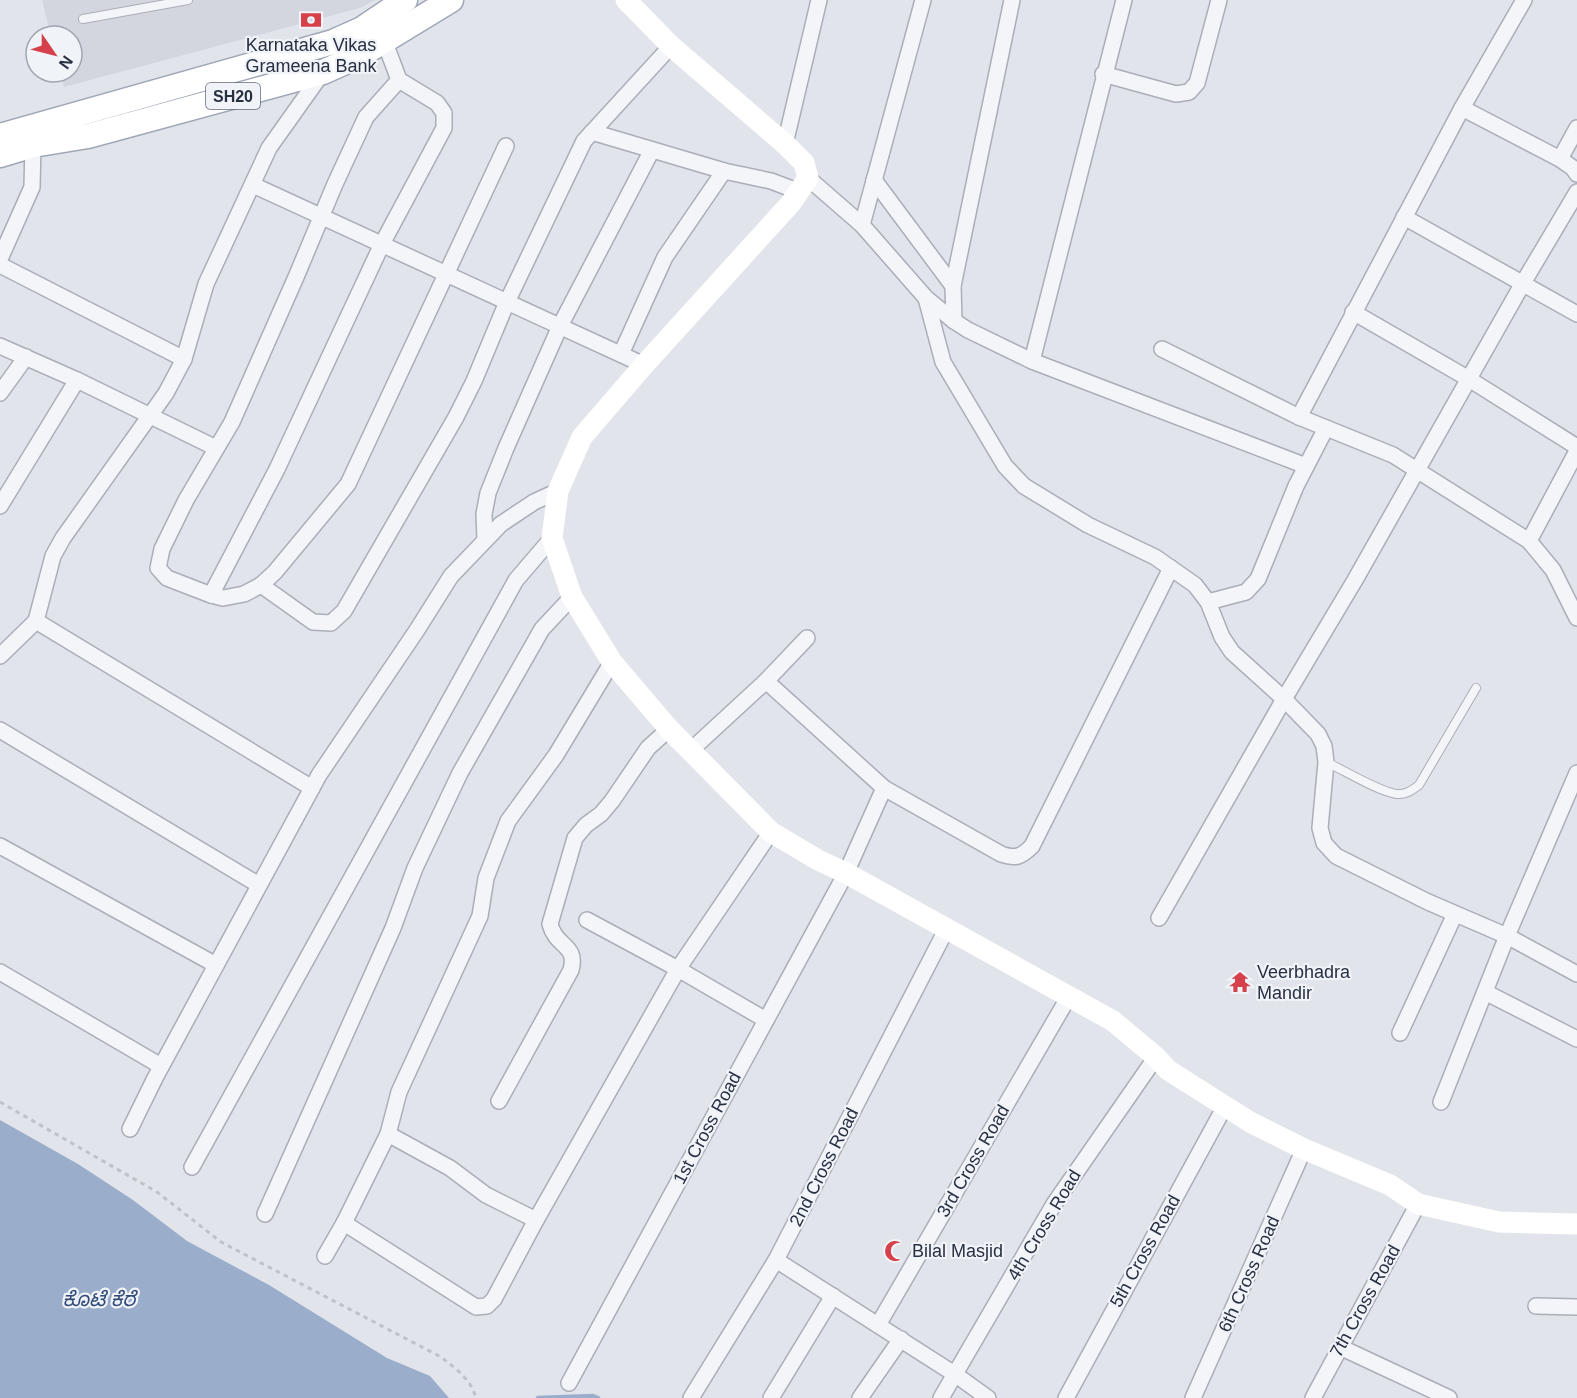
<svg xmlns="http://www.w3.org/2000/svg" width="1577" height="1398" font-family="Helvetica,'Noto Sans Kannada',sans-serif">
	<rect width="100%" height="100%" fill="#e1e4ea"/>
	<!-- built -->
	<polygon fill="#d3d6df" points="42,0 375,0 360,8 64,87 60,72 72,72 72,36 51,36"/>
	<!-- water -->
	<polygon fill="#9aaecc" points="0,1120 78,1164 133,1200 187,1241 269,1285 387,1358 430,1376 449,1398 0,1398"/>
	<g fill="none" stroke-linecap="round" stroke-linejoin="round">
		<!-- stream -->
		<polyline stroke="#9aaecc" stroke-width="4.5" points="538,1398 593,1396 598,1398"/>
		<defs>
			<g id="lane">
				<polyline points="83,19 188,0"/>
				<path d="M1326 762C1344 770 1379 792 1397 794 1406 795 1412 790 1419 785L1476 688"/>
			</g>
			<g id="street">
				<polyline points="384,40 399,80 437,103 444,113 444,128 382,244 277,469 211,595 167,578 158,568 162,549 186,500 232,422 296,277 335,184 366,117 399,80"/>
				<polyline points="1103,74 1176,94 1189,92 1197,83 1219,0"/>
				<polyline points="1462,108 1560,159 1573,168 1577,174"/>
				<polyline points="592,132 724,171 771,181 800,192"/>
				<polyline points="785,144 819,0"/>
				<polyline points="1560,159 1577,128"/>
				<polyline points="808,178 862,225 926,298 954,321 968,330 1032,361 1306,466"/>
				<polyline points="874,180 953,286"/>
				<polyline points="253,185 644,365"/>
				<polyline points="1404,217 1577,314"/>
				<polyline points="862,225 923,0"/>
				<polyline points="0,259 32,187 33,145"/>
				<polyline points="0,265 184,359"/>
				<polyline points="926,298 943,362 1005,466 1024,486 1088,525 1155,557 1195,585 1208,602 1222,637 1232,652 1284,699 1318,734 1324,746 1326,762 1320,828 1324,843 1336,856 1428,902 1507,936 1577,974"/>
				<polyline points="1353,312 1469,379 1577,447"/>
				<polyline points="954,321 953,286 1012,0"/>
				<polyline points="0,346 77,380 216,448"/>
				<polyline points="1162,349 1299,417 1393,455 1529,541 1553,570 1577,618"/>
				<polyline points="621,354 665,257 724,171"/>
				<polyline points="1032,361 1124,0"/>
				<polyline points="0,393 26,357"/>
				<polyline points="1299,417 1462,108 1524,0"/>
				<polyline points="0,506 77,380"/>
				<polyline points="485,539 484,514 488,493 506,448 560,326 652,150"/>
				<polyline points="1529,541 1577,451"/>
				<polyline points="261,585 313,622 331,623 344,611 456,417 474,381 507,302 584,141 671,46"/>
				<polyline points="211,595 223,598 244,594 261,585 275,572 348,484 506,146"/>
				<polyline points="1208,602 1246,592 1258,579 1296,486 1326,428"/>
				<polyline points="36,621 312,788"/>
				<polyline points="0,656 36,621 53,556 63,538 166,393 184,359 206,284 269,148 323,72"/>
				<path d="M766 681 884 788 1001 854C1016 859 1021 857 1032 846L1171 568"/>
				<polyline points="0,730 259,885"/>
				<polyline points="690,751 766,681 807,638"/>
				<polyline points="0,846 216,965"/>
				<polyline points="1159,918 1284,699 1355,580 1523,283 1577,192"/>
				<polyline points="0,972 161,1066"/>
				<polyline points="1485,992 1577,1039"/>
				<polyline points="766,1020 678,969 771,832"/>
				<polyline points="1400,1033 1455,914"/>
				<path d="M499 1101 571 970C578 944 556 948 550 924L575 838 586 825 601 814 612 801 648 748 669 729"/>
				<polyline points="1441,1102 1507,936 1577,773"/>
				<polyline points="130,1129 155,1078 319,775 417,630 451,576 501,524 534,502 558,491"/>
				<polyline points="388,1134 450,1168 486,1195 536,1220 678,969 587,920"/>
				<polyline points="192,1167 516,580 552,538"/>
				<polyline points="265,1214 393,928 415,868 460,773 542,629 572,597"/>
				<polyline points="344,1223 476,1307 487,1306 494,1299 536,1220"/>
				<polyline points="325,1256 344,1223 388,1134 399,1092 480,916 486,878 508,821 556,755 612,662"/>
				<polyline points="776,1260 956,1375 988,1398"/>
				<polyline points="1536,1306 1577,1307"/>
				<polyline points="878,1325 1068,998"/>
				<polyline points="1340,1347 1449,1398"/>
				<polyline points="569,1383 846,873 884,788"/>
				<polyline points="691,1398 776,1260 946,930"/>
				<polyline points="771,1398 833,1296"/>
				<polyline points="860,1398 901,1339"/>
				<polyline points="941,1398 1054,1204 1156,1057"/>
				<polyline points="1066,1398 1225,1106"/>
				<polyline points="1193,1398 1304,1149"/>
				<polyline points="1313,1398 1418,1204"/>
			</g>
			<g id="primary">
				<polyline points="0,136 333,42 362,29 405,0"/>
				<polyline points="0,155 33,145 88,136 323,72 359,56 451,0"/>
			</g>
		</defs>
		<!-- lane casing -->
		<use href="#lane" stroke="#aaaeb8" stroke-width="10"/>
		<!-- street casing -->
		<use href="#street" stroke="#aaaeb8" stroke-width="18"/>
		<!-- primary casing -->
		<use href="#primary" stroke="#9fa7b7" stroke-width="27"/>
		<!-- path -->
		<path stroke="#bfc2c9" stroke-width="3" stroke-dasharray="4.5 4.5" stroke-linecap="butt" d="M0 1102 157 1192 221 1242 441 1357C455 1368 471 1379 476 1398"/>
		<!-- lane -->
		<use href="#lane" stroke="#f4f5f8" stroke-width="8"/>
		<!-- street -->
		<use href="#street" stroke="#f4f5f8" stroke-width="15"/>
		<!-- secondary -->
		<polyline stroke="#fff" stroke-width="21" points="626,0 671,46 785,144 804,163 808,178 791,203 644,365 582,437 558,491 552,538 572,597 612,662 669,729 771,832 818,860 846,873 1113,1021 1156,1057 1168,1070 1250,1122 1304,1149 1390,1185 1418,1204 1499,1222 1577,1224"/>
		<!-- primary -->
		<use href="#primary" stroke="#fff" stroke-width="24"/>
	</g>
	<!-- icons -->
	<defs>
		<symbol id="bank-bare" viewBox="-9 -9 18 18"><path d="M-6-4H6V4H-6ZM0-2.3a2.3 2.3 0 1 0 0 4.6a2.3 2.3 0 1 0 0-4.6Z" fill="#d5404b" stroke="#f0f3f7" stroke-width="2.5" paint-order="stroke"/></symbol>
		<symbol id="temple-bare" viewBox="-9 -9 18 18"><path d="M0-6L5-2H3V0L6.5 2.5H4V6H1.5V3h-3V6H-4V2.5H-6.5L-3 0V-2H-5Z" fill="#d5404b" stroke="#f0f3f7" stroke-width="2.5" paint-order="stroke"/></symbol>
		<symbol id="mosque-bare" viewBox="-9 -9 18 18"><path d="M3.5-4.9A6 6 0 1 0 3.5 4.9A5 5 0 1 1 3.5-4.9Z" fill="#d5404b" stroke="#f0f3f7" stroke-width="2.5" paint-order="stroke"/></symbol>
	</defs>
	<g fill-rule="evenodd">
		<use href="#bank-bare" x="296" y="5" width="30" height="30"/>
		<use href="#temple-bare" x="1225" y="967" width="30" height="30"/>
		<use href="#mosque-bare" x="880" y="1236" width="30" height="30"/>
	</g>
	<g text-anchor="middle" stroke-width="4.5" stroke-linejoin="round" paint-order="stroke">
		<!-- shield labels -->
		<rect fill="#f0f3f7" stroke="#646a79" stroke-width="1.5" x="206" y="83" width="54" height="26" rx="4.5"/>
		<g font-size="16" font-weight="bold" fill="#283043">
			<text x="233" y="102">SH20</text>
		</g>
		<!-- poi labels -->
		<g font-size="18" fill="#283043" stroke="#f0f3f7" text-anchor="start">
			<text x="311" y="51" text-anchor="middle">Karnataka Vikas<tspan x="311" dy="21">Grameena Bank</tspan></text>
			<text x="1257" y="978">Veerbhadra<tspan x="1257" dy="21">Mandir</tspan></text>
			<text x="912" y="1257">Bilal Masjid</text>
		</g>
		<!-- street labels -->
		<g font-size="18" fill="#283043" stroke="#f0f3f7">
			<text transform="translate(707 1128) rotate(-62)" y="6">1st Cross Road</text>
			<text transform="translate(973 1161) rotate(-60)" y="6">3rd Cross Road</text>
			<text transform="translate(824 1167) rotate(-63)" y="6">2nd Cross Road</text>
			<text transform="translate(1044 1225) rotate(-59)" y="6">4th Cross Road</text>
			<text transform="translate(1145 1251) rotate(-61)" y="6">5th Cross Road</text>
			<text transform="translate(1249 1274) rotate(-66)" y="6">6th Cross Road</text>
			<text transform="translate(1365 1301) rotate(-61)" y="6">7th Cross Road</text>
		</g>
		<!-- water labels -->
		<g font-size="20" font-style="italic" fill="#304b79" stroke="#f0f3f7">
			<text x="99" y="1306">ಕೊಟೆ ಕೆರೆ</text>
		</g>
	</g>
	<!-- north arrow -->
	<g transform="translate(54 54) rotate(125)"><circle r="28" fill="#f0f3f7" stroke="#a0a5af" stroke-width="1.5"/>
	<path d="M0-4.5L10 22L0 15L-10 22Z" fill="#d5404b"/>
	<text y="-9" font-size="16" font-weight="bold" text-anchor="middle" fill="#283043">N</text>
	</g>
</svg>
